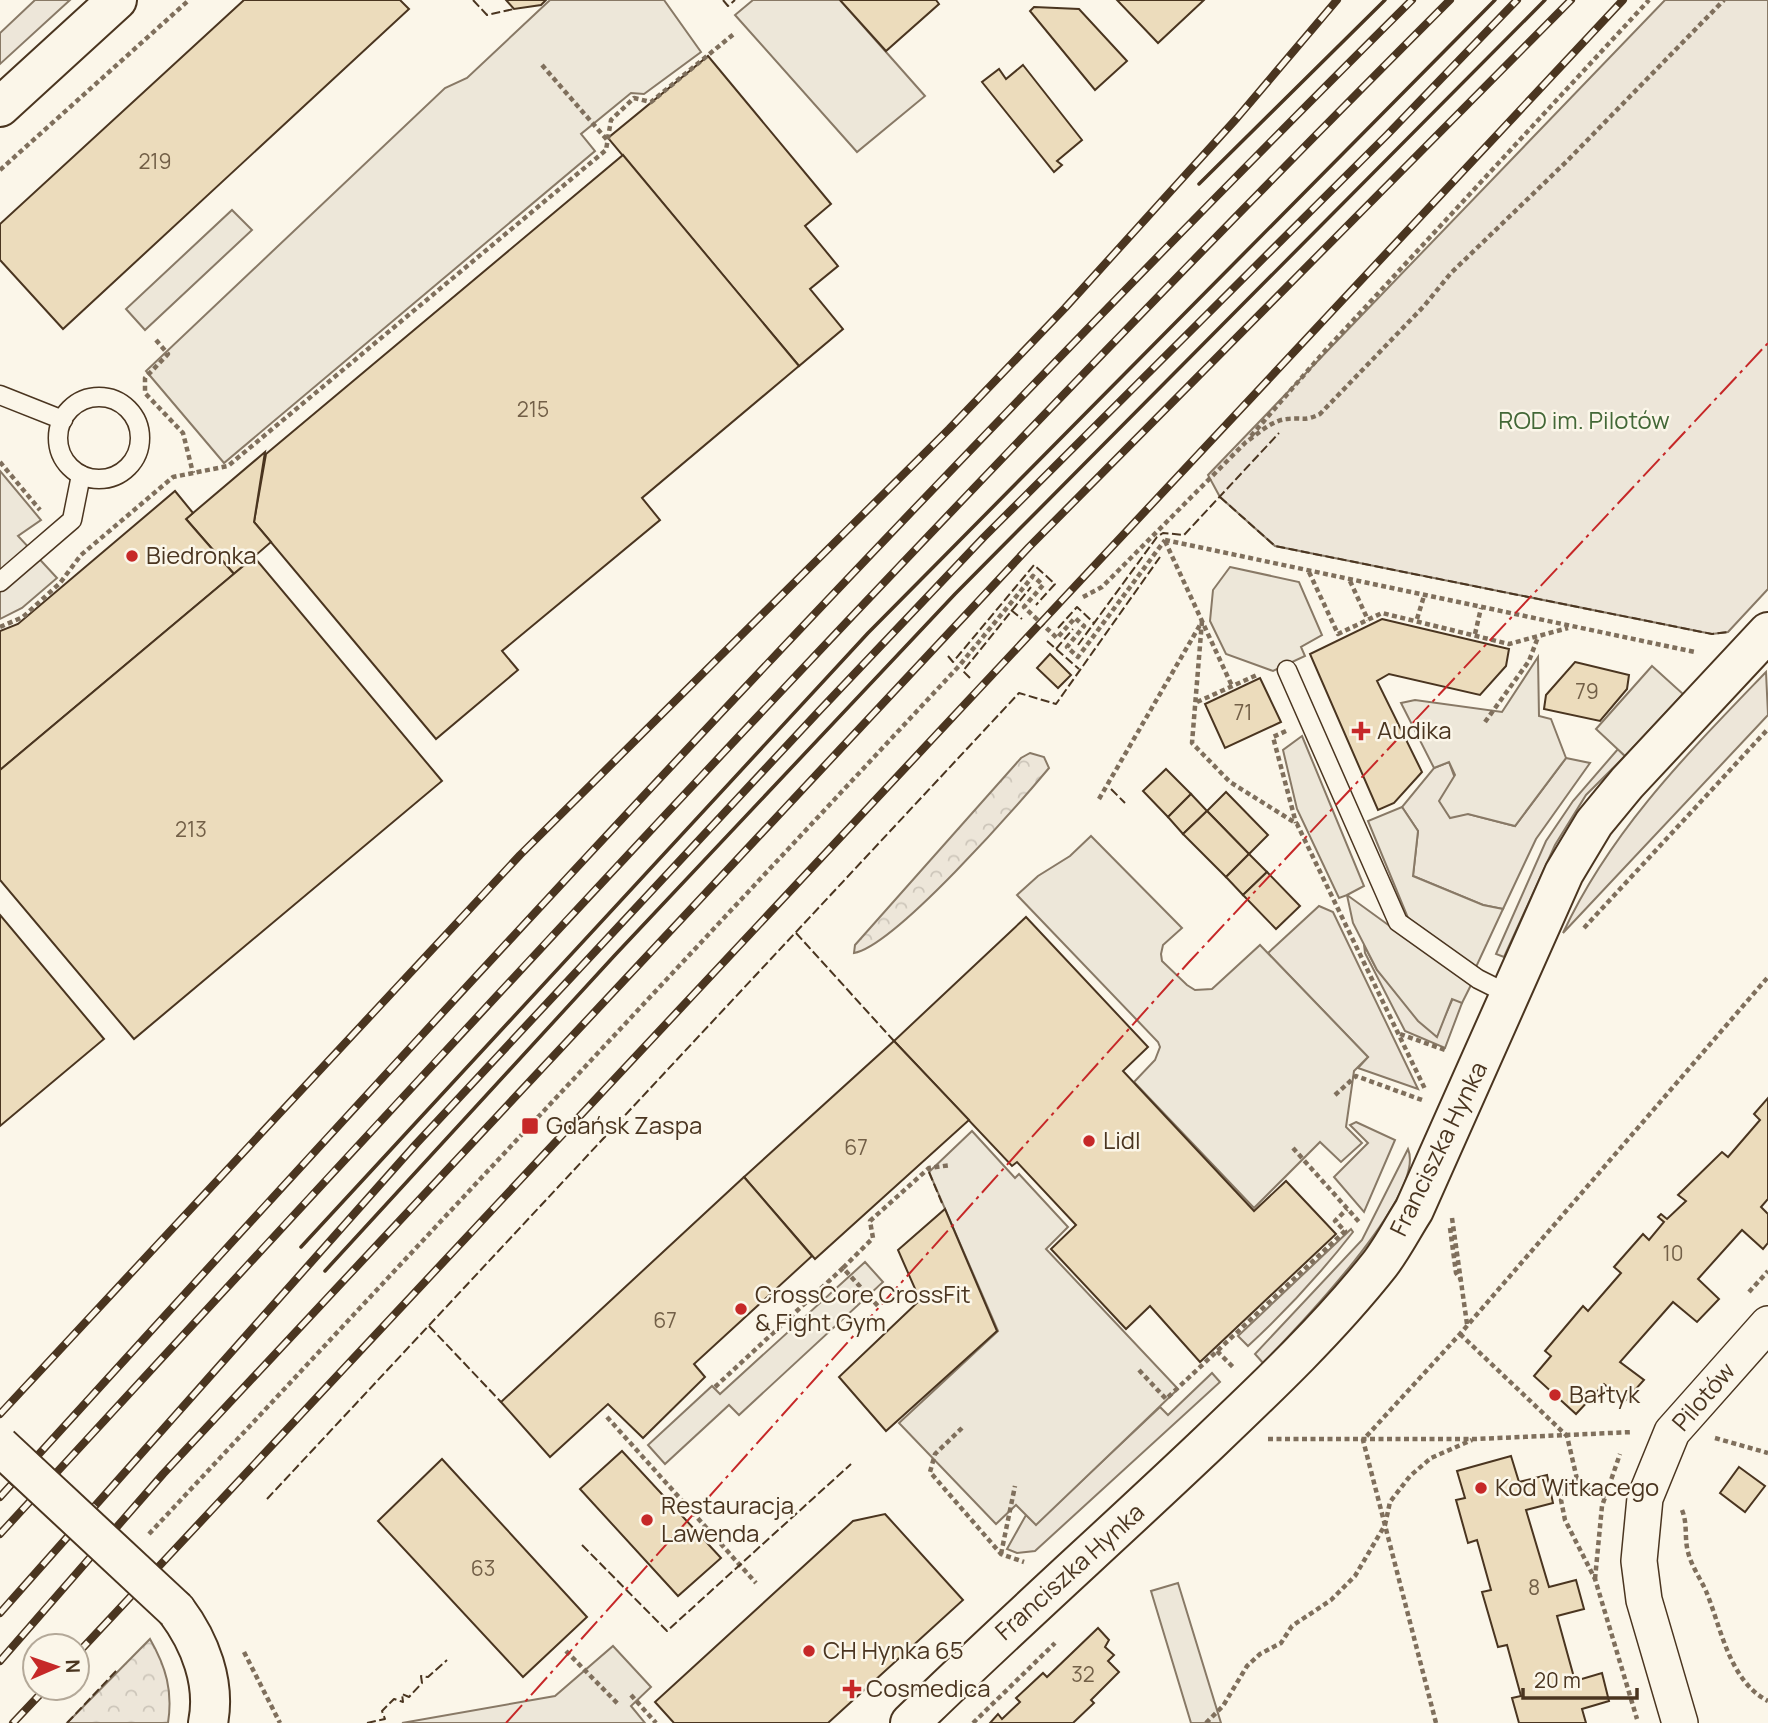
<svg xmlns="http://www.w3.org/2000/svg" width="1768" height="1723" font-family="Manrope,sans-serif">
	<defs>
		<pattern id="forest-crowns" width="20" height="18" patternUnits="userSpaceOnUse" patternTransform="scale(1.75)"><rect width="20" height="18" fill="#ede6d9"/><path d="M2 6a3 3 0 1 1 6 0M12 15a3 3 0 1 1 6 0" fill="none" stroke="#cdc6ba"/></pattern>
	</defs>
	<rect width="100%" height="100%" fill="#fbf6e9"/>
	<!-- green -->
	<g fill="#ede6d9" stroke="#887966" stroke-width="2">
		<polygon points="35,0 70,0 0,64 0,33"/>
		<polygon points="1665,0 1768,0 1768,589 1728,632 1712,634 1275,546 1220,497 1208,475"/>
		<path d="M1766 672 1768 715 1563 933C1611 830 1688 753 1766 672Z"/>
		<polygon points="1618,749 1625,756 1586,795 1555,845 1504,957 1496,954 1546,841 1573,801"/>
		<polygon points="1566,758 1590,763 1536,839 1503,909 1483,905 1413,876 1418,831 1402,807 1434,768 1449,762 1468,814 1515,826"/>
		<polygon points="1319,906 1333,912 1418,1089 1358,1068 1368,1057 1268,953"/>
		<polygon points="1364,945 1377,970 1436,1036 1453,998 1462,1003 1445,1048 1405,1031 1365,953"/>
		<polygon points="1356,1122 1395,1140 1364,1212 1334,1177 1368,1143 1350,1125"/>
		<path d="M1408 1149C1427 1194 1295 1330 1263 1363L1255 1354 1362 1240Z"/>
		<path d="M1351 1229 1353 1232C1321 1273 1286 1311 1248 1346L1238 1336Z"/>
		<polygon points="1212,1373 1220,1382 1035,1551 1017,1553 1007,1549 1026,1515 1036,1524 1160,1407 1168,1415"/>
	</g>
	<!-- forest -->
	<g fill="url(#forest-crowns)" stroke="#887966" stroke-width="2">
		<path d="M1030 753 1044 757 1049 768C1018 805 895 946 854 953L855 945 1021 758Z"/>
		<path d="M150 1639C166 1667 173 1691 168 1723H67Z"/>
	</g>
	<!-- parking -->
	<g fill="#ede7d9" stroke="#887966" stroke-width="2">
		<polygon points="550,0 664,0 701,52 644,94 631,93 581,134 595,151 224,463 146,371 445,88 467,78"/>
		<polygon points="753,0 840,0 925,96 857,152 735,15"/>
		<polygon points="232,210 252,230 145,330 126,309"/>
		<polygon points="0,471 41,520 18,536 57,578 22,608 0,619"/>
		<polygon points="1230,567 1299,582 1322,635 1301,647 1305,656 1273,671 1226,654 1210,621 1213,590"/>
		<polygon points="1538,657 1539,716 1551,719 1566,758 1515,826 1468,814 1450,818 1439,801 1455,775 1449,762 1434,768 1401,703 1415,700 1502,712"/>
		<polygon points="1652,666 1683,694 1625,756 1596,729"/>
		<polygon points="1302,736 1364,886 1347,895 1471,985 1462,1003 1452,999 1437,1037 1418,1021 1377,970 1353,923 1347,895 1339,898 1297,809 1283,750"/>
		<polygon points="1402,807 1418,831 1413,876 1483,905 1503,909 1476,967 1408,918 1368,821"/>
		<polygon points="1091,836 1182,928 1163,945 1161,954 1162,961 1187,985 1195,990 1212,989 1260,945 1368,1057 1354,1071 1346,1127 1362,1143 1341,1162 1320,1142 1254,1208 1134,1082 1155,1060 1160,1047 1158,1042 1017,895 1038,876 1070,856"/>
		<polygon points="972,1131 1015,1178 1019,1174 1068,1227 1046,1249 1178,1389 1036,1525 1016,1505 996,1524 899,1423 998,1331 929,1172"/>
		<polygon points="865,1262 883,1282 739,1415 729,1405 665,1464 648,1445 712,1386 720,1394"/>
		<polygon points="1178,1583 1221,1723 1191,1723 1151,1591"/>
		<polygon points="613,1646 651,1687 631,1706 645,1723 402,1723 555,1696"/>
	</g>
	<!-- building -->
	<g fill="#ecdcbc" stroke="#4a3520" stroke-width="2">
		<polygon points="244,0 400,0 409,9 63,329 0,260 0,224"/>
		<polygon points="506,0 546,0 541,5 514,9"/>
		<polygon points="840,0 936,0 939,4 886,51"/>
		<polygon points="1117,0 1204,0 1158,43"/>
		<polygon points="1034,7 1079,9 1127,61 1095,90 1030,11"/>
		<polygon points="708,56 831,204 805,226 838,266 810,289 843,329 799,366 608,138"/>
		<polygon points="1023,65 1082,140 1057,161 1062,165 1054,172 982,82 999,69 1006,79"/>
		<polygon points="623,155 799,366 642,498 660,520 502,651 518,670 436,739 254,522 266,454"/>
		<polygon points="265,452 254,522 271,542 234,574 186,519"/>
		<polygon points="175,491 193,513 186,519 234,574 0,770 0,631 18,624"/>
		<polygon points="254,557 442,781 134,1039 0,880 0,770"/>
		<polygon points="1382,619 1509,649 1506,666 1480,695 1389,674 1377,681 1422,772 1394,803 1378,810 1310,654"/>
		<polygon points="1050,654 1071,675 1058,688 1037,668"/>
		<polygon points="1575,662 1629,675 1627,689 1600,721 1544,709 1546,695"/>
		<polygon points="1260,678 1281,722 1225,748 1205,704"/>
		<polygon points="1166,769 1191,794 1168,817 1143,791"/>
		<polygon points="1226,792 1268,835 1249,854 1207,811"/>
		<polygon points="1191,794 1207,811 1183,834 1168,817"/>
		<polygon points="1207,811 1249,854 1226,877 1183,834"/>
		<polygon points="1249,854 1267,872 1243,895 1226,877"/>
		<polygon points="1267,872 1300,906 1276,929 1243,895"/>
		<polygon points="0,915 104,1039 0,1126"/>
		<polygon points="1026,917 1148,1047 1123,1071 1254,1211 1286,1181 1336,1234 1200,1362 1150,1306 1126,1329 1051,1249 1076,1225 1017,1162 1012,1166 894,1041"/>
		<polygon points="894,1041 969,1120 815,1259 744,1177"/>
		<polygon points="1768,1098 1768,1199 1761,1207 1768,1214 1768,1243 1763,1249 1742,1230 1698,1279 1719,1299 1697,1322 1673,1302 1620,1362 1644,1380 1625,1401 1604,1384 1576,1414 1534,1376 1551,1356 1545,1351 1583,1306 1588,1311 1621,1273 1614,1267 1643,1234 1649,1240 1664,1222 1658,1217 1661,1214 1667,1219 1686,1201 1678,1195 1722,1152 1728,1157 1760,1120 1754,1114"/>
		<polygon points="744,1177 812,1256 694,1364 705,1377 643,1438 608,1404 550,1457 501,1402"/>
		<polygon points="945,1209 997,1331 886,1431 839,1377 920,1300 898,1250"/>
		<polygon points="622,1451 721,1558 678,1596 580,1489"/>
		<polygon points="1511,1456 1519,1482 1547,1475 1553,1503 1526,1510 1549,1587 1576,1580 1584,1609 1557,1616 1575,1681 1602,1673 1609,1701 1582,1709 1586,1723 1519,1723 1512,1698 1521,1696 1507,1645 1498,1647 1482,1592 1491,1590 1477,1540 1468,1543 1456,1500 1465,1498 1457,1471"/>
		<polygon points="442,1459 587,1617 523,1677 378,1521"/>
		<polygon points="1739,1467 1765,1486 1745,1512 1720,1493"/>
		<polygon points="885,1514 963,1600 828,1723 674,1723 655,1702 853,1521"/>
		<polygon points="1098,1628 1109,1640 1105,1647 1114,1655 1108,1661 1119,1672 1091,1700 1094,1703 1073,1723 990,1723 998,1714 1002,1719 1020,1702 1016,1698 1043,1673 1047,1677"/>
	</g>
	<g fill="none" stroke-linecap="round" stroke-linejoin="round">
		<defs>
			<g id="service">
				<polyline points="0,395 63,420"/>
				<circle cx="99" cy="438" r="41"/>
				<polyline points="0,582 72,520 81,475"/>
				<polyline points="1287,670 1398,922 1478,979 1510,995"/>
			</g>
			<polyline id="minor" points="1680,1723 1644,1600 1639,1561 1645,1498 1672,1432 1768,1324"/>
			<g id="tertiary">
				<path d="M176 1610C200 1642 216 1683 208 1723"/>
				<path d="M910 1723C1005 1630 1104 1542 1200 1451 1263 1391 1327 1331 1380 1264 1393 1247 1403 1227 1414 1210L1564 873 1594 823 1627 783 1768 632"/>
			</g>
			<polyline id="primary" points="0,107 117,0"/>
		</defs>
		<!-- service casing -->
		<use href="#service" stroke="#4a3520" stroke-width="21"/>
		<!-- minor casing -->
		<use href="#minor" stroke="#4a3520" stroke-width="38"/>
		<!-- tertiary casing -->
		<use href="#tertiary" stroke="#4a3520" stroke-width="42"/>
		<!-- primary casing -->
		<use href="#primary" stroke="#4a3520" stroke-width="42"/>
		<!-- path -->
		<g stroke="#7f6f5c" stroke-width="4.5" stroke-dasharray="5 3.5" stroke-linecap="butt">
			<polyline points="542,65 608,141"/>
			<polyline points="0,170 189,0"/>
			<polyline points="156,340 168,354 145,378 145,393 183,433 193,473"/>
			<polyline points="1251,436 1323,353 1649,0"/>
			<polyline points="0,462 40,510"/>
			<polyline points="1165,540 1695,652"/>
			<polyline points="1165,541 1232,686"/>
			<polyline points="1309,572 1338,634 1382,613 1509,644 1568,628"/>
			<polyline points="1350,581 1368,620"/>
			<path d="M1083 597 1102 587 1246 442C1258 434 1272 420 1287 419 1302 417 1304 422 1320 414L1424 306 1451 273 1567 161 1724 0"/>
			<polyline points="1417,619 1424,596"/>
			<polyline points="1202,621 1192,743 1230,782 1297,824 1425,1089"/>
			<polyline points="0,627 23,617 60,583 81,555 173,477 228,466 606,150 611,120 634,98 651,102 735,33"/>
			<polyline points="1475,634 1481,608"/>
			<polyline points="1197,702 1259,674"/>
			<polyline points="1485,722 1529,661 1538,637"/>
			<polyline points="1286,731 1273,737 1296,823"/>
			<polyline points="1099,799 1200,625"/>
			<polyline points="1584,928 1768,729"/>
			<polyline points="1400,1034 1445,1050"/>
			<polyline points="1335,1095 1356,1076 1422,1100"/>
			<polyline points="1293,1148 1361,1224"/>
			<polyline points="1452,1218 1467,1324"/>
			<polyline points="1450,1228 1456,1273 1461,1280"/>
			<polyline points="843,1268 873,1238 870,1221 929,1168 951,1165"/>
			<polyline points="1749,1292 1768,1271"/>
			<polyline points="1460,1334 1567,1436 1577,1479 1608,1500"/>
			<polyline points="1217,1351 1234,1368"/>
			<polyline points="1139,1370 1166,1399 1345,1231 1335,1221 1347,1209"/>
			<polyline points="715,1387 843,1268 878,1306"/>
			<polyline points="607,1417 756,1583"/>
			<polyline points="962,1428 935,1454 930,1472 1001,1554 1024,1562"/>
			<polyline points="1715,1438 1768,1453"/>
			<polyline points="1268,1439 1476,1439 1633,1432"/>
			<polyline points="1577,1479 1561,1500 1565,1520 1595,1579 1637,1719"/>
			<path d="M1682 1510C1688 1525 1684 1537 1688 1552 1691 1565 1700 1578 1706 1591 1721 1627 1729 1681 1768 1701"/>
			<polyline points="149,1534 959,666 1033,576 1043,585 1024,607 1057,638 1075,618 1084,626 1067,647 1078,657 1165,540"/>
			<polyline points="1001,1554 1015,1486"/>
			<polyline points="1595,1579 1602,1506 1620,1454"/>
			<polyline points="566,1651 619,1705"/>
			<polyline points="244,1652 280,1723"/>
			<polyline points="631,1695 656,1723"/>
			<polyline points="973,1723 1055,1643"/>
			<polyline points="1206,1723 1223,1706 1247,1666 1260,1654 1281,1643 1292,1626 1331,1600 1355,1576 1385,1525 1390,1502 1410,1476 1431,1458 1472,1440"/>
			<polyline points="1436,1723 1363,1440 1460,1334 1768,977"/>
		</g>
		<!-- service -->
		<use href="#service" stroke="#fbf6e9" stroke-width="18"/>
		<!-- minor -->
		<use href="#minor" stroke="#fbf6e9" stroke-width="35"/>
		<!-- tertiary -->
		<use href="#tertiary" stroke="#fbf6e9" stroke-width="38"/>
		<!-- primary -->
		<use href="#primary" stroke="#fbf6e9" stroke-width="38"/>
		<defs>
			<g id="rail">
				<polyline points="0,1414 520,855 949,429 1065,308 1237,118 1337,0"/>
				<path d="M0 1497C461 989 925 484 1412 0"/>
				<path d="M0 1534C477 1016 952 498 1450 0"/>
				<polyline points="0,1613 416,1144 820,710 984,537 1387,135 1517,0"/>
				<polyline points="77,1654 1623,0"/>
				<polyline points="0,1661 163,1474 1029,547 1571,0"/>
				<polyline points="13,1723 46,1688"/>
			</g>
		</defs>
		<!-- rail casing -->
		<use href="#rail" stroke="#4a3520" stroke-width="8"/>
		<!-- rail -->
		<use href="#rail" stroke="#fbf6e9" stroke-width="5" stroke-dasharray="16" stroke-linecap="butt"/>
		<defs>
			<polyline id="tertiary-bridge" points="0,1446 176,1610"/>
		</defs>
		<!-- tertiary-bridge casing -->
		<use href="#tertiary-bridge" stroke="#4a3520" stroke-width="42" stroke-linecap="butt"/>
		<!-- tertiary-bridge -->
		<use href="#tertiary-bridge" stroke="#fbf6e9" stroke-width="38"/>
		<!-- fence -->
		<g stroke="#4a3520" stroke-width="2" stroke-dasharray="9 3.5" stroke-linecap="butt">
			<polyline points="473,0 487,15 514,9"/>
			<polyline points="723,0 728,6 735,0"/>
			<polyline points="1220,497 1275,546 1712,634 1728,632"/>
			<polyline points="1011,610 1022,619"/>
			<polyline points="1058,628 1077,607 1094,623"/>
			<polyline points="1047,641 1079,669"/>
			<polyline points="1078,645 1157,537 1163,533 1184,535 1279,433"/>
			<polyline points="1056,649 1073,629"/>
			<polyline points="948,656 953,662 1034,565 1055,584 1036,605"/>
			<polyline points="970,678 963,671 1031,587"/>
			<polyline points="1111,789 1125,803"/>
			<polyline points="796,933 894,1041"/>
			<polyline points="929,1172 942,1203"/>
			<polyline points="429,1326 501,1402"/>
			<polyline points="267,1499 1019,693 1056,704 1160,557"/>
			<polyline points="582,1545 667,1631 851,1464"/>
			<polyline points="67,1723 117,1670"/>
			<polyline points="367,1723 385,1719 382,1711 394,1699 403,1702 402,1694 409,1697 422,1683 421,1676 428,1677 447,1660"/>
		</g>
		<!-- wall -->
		<g stroke="#4a3520" stroke-width="3.5">
			<polyline points="1199,184 1385,0"/>
			<polyline points="301,1247 868,633 1495,0"/>
			<polyline points="325,1271 615,955 955,594 1545,0"/>
		</g>
		<!-- power -->
		<polyline stroke="#c62828" stroke-width="2" stroke-dasharray="24 5 3.5 5" stroke-linecap="butt" points="506,1723 1189,962 1768,343"/>
	</g>
	<!-- markers -->
	<g fill="#c62828" stroke="#fbf6e9" stroke-width="2.5">
		<circle cx="132" cy="556" r="7"/>
		<path d="M1357.5 720.5h7v7h7v7h-7v7h-7v-7h-7v-7h7z"/>
		<rect x="521" y="1117" width="18" height="18" rx="3.5"/>
		<circle cx="1089" cy="1141" r="7"/>
		<circle cx="741" cy="1309" r="7"/>
		<circle cx="1555" cy="1395" r="7"/>
		<circle cx="1481" cy="1488" r="7"/>
		<circle cx="647" cy="1520" r="7"/>
		<circle cx="809" cy="1651" r="7"/>
		<path d="M848.5 1678.5h7v7h7v7h-7v7h-7v-7h-7v-7h7z"/>
	</g>
	<g text-anchor="middle" stroke-width="5" stroke-linejoin="round" paint-order="stroke">
		<!-- number labels -->
		<g font-size="21" fill="#725f47">
			<text x="155" y="169">219</text>
			<text x="533" y="417">215</text>
			<text x="1587" y="699">79</text>
			<text x="1243" y="720">71</text>
			<text x="191" y="837">213</text>
			<text x="856" y="1155">67</text>
			<text x="1673" y="1261">10</text>
			<text x="665" y="1328">67</text>
			<text x="483" y="1576">63</text>
			<text x="1534" y="1595">8</text>
			<text x="1083" y="1682">32</text>
		</g>
		<!-- park labels -->
		<g font-size="24" fill="#436837" stroke="#fbf6e9">
			<text x="1584" y="429">ROD im. Pilotów</text>
		</g>
		<!-- poi labels -->
		<g font-size="24" fill="#4a3520" stroke="#fbf6e9" text-anchor="start">
			<text x="146" y="564">Biedronka</text>
			<text x="1377" y="739">Audika</text>
			<text x="546" y="1134">Gdańsk Zaspa</text>
			<text x="1103" y="1149">Lidl</text>
			<text x="755" y="1303">CrossCore CrossFit<tspan x="755" dy="28">&amp; Fight Gym</tspan></text>
			<text x="1569" y="1403">Bałtyk</text>
			<text x="1495" y="1496">Kod Witkacego</text>
			<text x="661" y="1514">Restauracja<tspan x="661" dy="28">Lawenda</tspan></text>
			<text x="823" y="1659">CH Hynka 65</text>
			<text x="866" y="1697">Cosmedica</text>
		</g>
		<!-- street labels -->
		<g font-size="24" fill="#4a3520" stroke="#fbf6e9">
			<text transform="translate(1439 1149) rotate(-64)" y="8">Franciszka Hynka</text>
			<text transform="translate(1704 1397) rotate(-49)" y="8">Pilotów</text>
			<text transform="translate(1070 1572) rotate(-42)" y="8">Franciszka Hynka</text>
		</g>
	</g>
	<!-- north arrow -->
	<g transform="translate(56 1667) rotate(88)"><circle r="33" fill="#fbf6e9" stroke="#b4a999" stroke-width="2"/>
	<path d="M0-5L12 26L0 18L-12 26Z" fill="#c62828"/>
	<text y="-10" font-size="19" font-weight="bold" text-anchor="middle" fill="#4a3520">N</text>
	</g>
	<!-- scale -->
	<path d="M1523 1688v10h114v-10" fill="none" stroke="#4a3520" stroke-width="3.5"/>
	<text x="1534" y="1688" font-size="21" fill="#4a3520" stroke="#fbf6e9" stroke-width="5" paint-order="stroke">20 m</text>
</svg>
